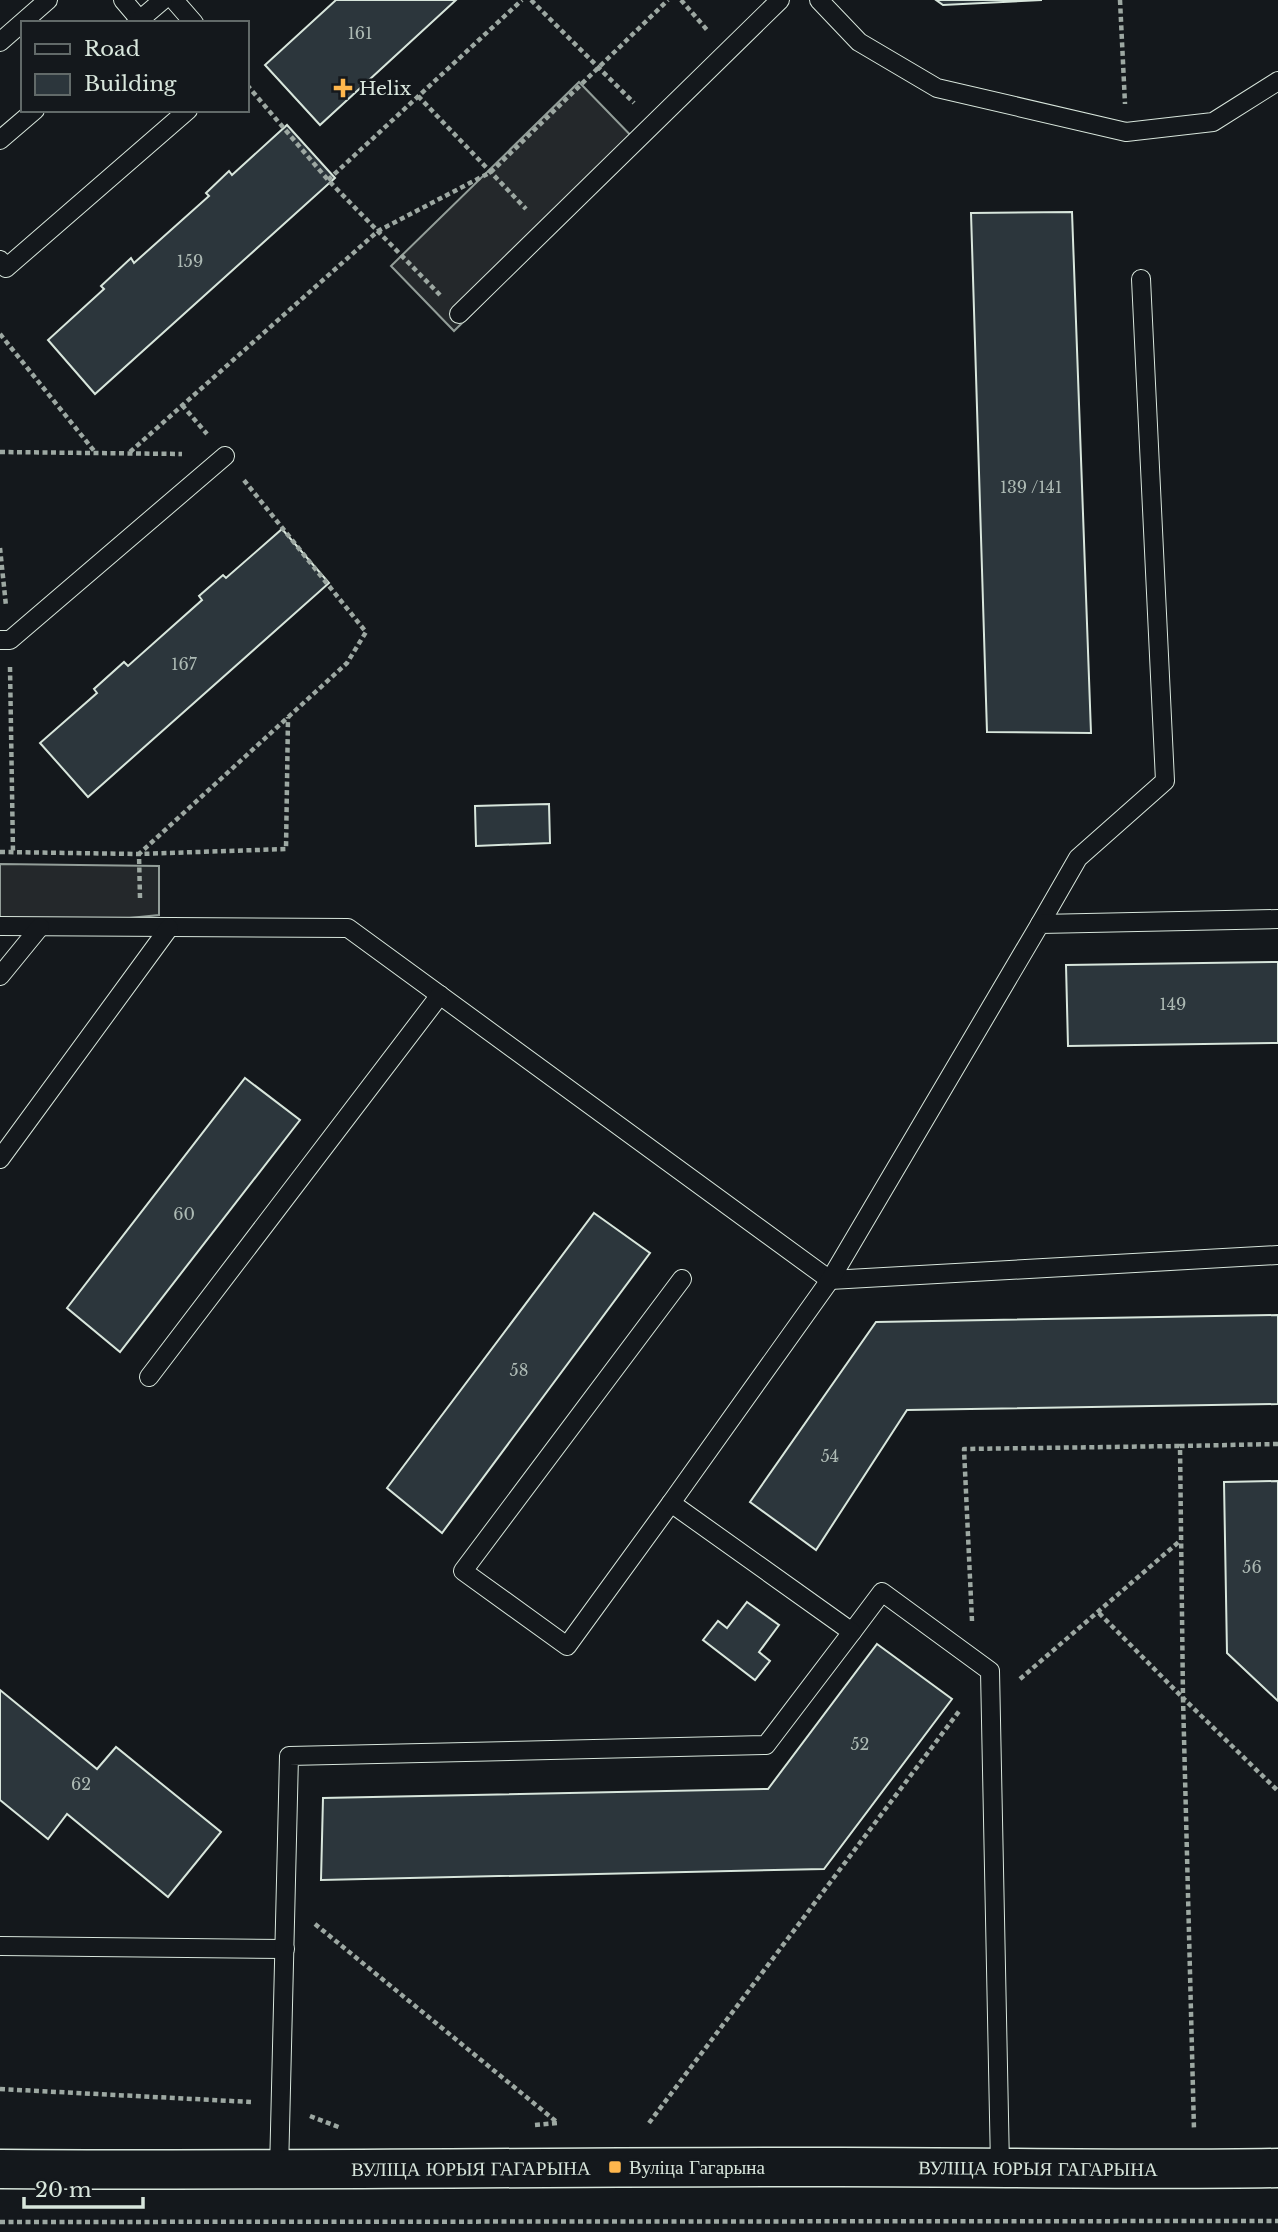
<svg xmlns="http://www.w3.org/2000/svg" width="1278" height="2232" font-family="'Libre Baskerville',serif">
	<rect width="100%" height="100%" fill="#14181c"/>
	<!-- parking -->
	<g fill="#24282b" stroke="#939e99" stroke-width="2">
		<polygon points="579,82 642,147 454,331 391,266"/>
		<polygon points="0,864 159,866 159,915 40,927 0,926"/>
	</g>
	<!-- building -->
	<g fill="#2c363c" stroke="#d8e6dc" stroke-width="2">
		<polygon points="336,0 456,0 320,125 265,65"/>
		<polygon points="936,0 1042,0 943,5"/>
		<polygon points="287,125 335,178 95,394 48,340 104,289 101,286 131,258 134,263 209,196 206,193 229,171 232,175"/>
		<polygon points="1072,212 1091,733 987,732 971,213"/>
		<polygon points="282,529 329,583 88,797 40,743 97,693 94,689 124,662 128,666 202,600 199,596 223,575 226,578"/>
		<polygon points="549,804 550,843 476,846 475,806"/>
		<polygon points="1278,962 1278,1043 1068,1046 1066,965"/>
		<polygon points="245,1078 300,1120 120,1352 67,1308"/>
		<polygon points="594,1213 650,1253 442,1533 387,1488"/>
		<polygon points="1278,1315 1278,1404 907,1410 816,1550 750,1502 876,1322"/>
		<polygon points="1278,1481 1278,1701 1227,1653 1224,1482"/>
		<polygon points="747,1602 779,1625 759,1652 770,1661 755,1680 703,1640 718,1621 727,1628"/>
		<polygon points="877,1644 952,1699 824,1869 321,1880 323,1798 768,1789"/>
		<polygon points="0,1690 97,1769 116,1747 221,1832 168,1897 67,1814 48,1839 0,1800"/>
	</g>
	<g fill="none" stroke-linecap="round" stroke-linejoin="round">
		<defs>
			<g id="service">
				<polyline points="123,0 140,20"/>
				<polyline points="174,0 194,23"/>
				<polyline points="819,0 859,42 937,88 1126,132 1213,122 1278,81"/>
				<polyline points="136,23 163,0"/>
				<polyline points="0,42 48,0"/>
				<polyline points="0,140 35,110"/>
				<polyline points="0,260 6,268 188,110"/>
				<polyline points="459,314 780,0"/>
				<polyline points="0,640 10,640 225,456"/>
				<polyline points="1040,924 1078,858 1165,781 1141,279"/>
				<polyline points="0,926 348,928 830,1280 1278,1255"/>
				<polyline points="0,976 40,927"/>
				<polyline points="0,1159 169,928"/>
				<polyline points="149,1377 440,995"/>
				<polyline points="671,1503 567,1646 463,1571 682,1279"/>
				<polyline points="852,1632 882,1592 990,1671 1000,2166"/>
				<polyline points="0,1946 285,1949"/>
				<polyline points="279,2171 289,1756 766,1745 852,1632 671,1503 830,1280 1040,924 1278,919"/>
			</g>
			<g id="secondary">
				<path id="s1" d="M0 2169C268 2171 535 2167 803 2167 961 2166 1120 2171 1278 2168"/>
			</g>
		</defs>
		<!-- service casing -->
		<use href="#service" stroke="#d8e6dc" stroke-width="20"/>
		<!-- secondary casing -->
		<use href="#secondary" stroke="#d8e6dc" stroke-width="41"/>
		<!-- path -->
		<g stroke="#9da8a2" stroke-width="4.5" stroke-dasharray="5 3.5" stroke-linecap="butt">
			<polyline points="531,0 634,103"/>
			<polyline points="681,0 708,31"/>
			<polyline points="1120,0 1125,104"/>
			<polyline points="247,85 328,180 440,295"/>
			<polyline points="418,96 526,209"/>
			<polyline points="328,180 522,0"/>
			<polyline points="0,334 95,452"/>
			<polyline points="182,405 207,434"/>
			<polyline points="0,452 182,454"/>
			<polyline points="130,452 378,231 491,172 668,0"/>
			<polyline points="0,548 6,606"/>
			<polyline points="10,667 13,852"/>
			<polyline points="0,852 139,854 286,849 288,717"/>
			<polyline points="140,898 139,854 347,663 366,632 243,479"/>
			<polyline points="1278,1444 1180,1446 1183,1698 1278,1791"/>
			<polyline points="1099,1613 1183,1698 1194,2130"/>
			<polyline points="972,1621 964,1449 1180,1446"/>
			<polyline points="1020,1679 1181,1540"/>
			<polyline points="315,1924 558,2123"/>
			<polyline points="0,2089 251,2102"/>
			<polyline points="310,2116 341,2128"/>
			<polyline points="649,2123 960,1710"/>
			<polyline points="535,2125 558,2123"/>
			<polyline points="0,2222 1278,2221"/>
		</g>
		<!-- service -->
		<use href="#service" stroke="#14181c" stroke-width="18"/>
		<!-- secondary -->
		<use href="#secondary" stroke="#14181c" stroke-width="38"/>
	</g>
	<!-- markers -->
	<g fill="#ffb74d" stroke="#14181c" stroke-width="2.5">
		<path d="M339.5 77.5h7v7h7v7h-7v7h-7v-7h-7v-7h7z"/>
		<rect x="608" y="2160" width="14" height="14" rx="3.5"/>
	</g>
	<g text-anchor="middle" stroke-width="5" stroke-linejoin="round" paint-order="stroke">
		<!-- number labels -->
		<g font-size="16" fill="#adbab4">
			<text x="360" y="39">161</text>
			<text x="190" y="267">159</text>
			<text x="1031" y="493">139 /141</text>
			<text x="184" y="670">167</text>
			<text x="1173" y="1010">149</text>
			<text x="184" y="1220">60</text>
			<text x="519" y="1376">58</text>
			<text x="830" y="1462">54</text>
			<text x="1252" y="1573">56</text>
			<text x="860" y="1750">52</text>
			<text x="81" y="1790">62</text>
		</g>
		<!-- poi labels -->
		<g font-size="19" fill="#d8e6dc" stroke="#14181c" text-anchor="start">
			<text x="359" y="95">Helix</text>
			<text x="629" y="2174">Вуліца Гагарына</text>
		</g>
		<!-- street labels -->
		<g font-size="19" fill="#d8e6dc" stroke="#14181c">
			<text dy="7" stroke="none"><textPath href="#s1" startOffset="1038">ВУЛІЦА ЮРЫЯ ГАГАРЫНА</textPath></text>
			<text dy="7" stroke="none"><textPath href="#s1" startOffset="471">ВУЛІЦА ЮРЫЯ ГАГАРЫНА</textPath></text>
		</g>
	</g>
	<!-- legend -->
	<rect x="21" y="21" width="228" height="91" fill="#14181c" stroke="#626a69" stroke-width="2"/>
	<rect x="35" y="44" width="35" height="10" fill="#14181c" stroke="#626a69" stroke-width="2"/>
	<text x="84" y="56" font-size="21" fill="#d8e6dc">Road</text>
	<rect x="35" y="74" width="35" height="21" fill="#2c363c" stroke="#626a69" stroke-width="2"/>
	<text x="84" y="91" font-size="21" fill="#d8e6dc">Building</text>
	<!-- scale -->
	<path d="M24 2197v10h119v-10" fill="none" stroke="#d8e6dc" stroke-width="3.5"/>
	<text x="35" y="2197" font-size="21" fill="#d8e6dc" stroke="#14181c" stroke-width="5" paint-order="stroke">20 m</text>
</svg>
